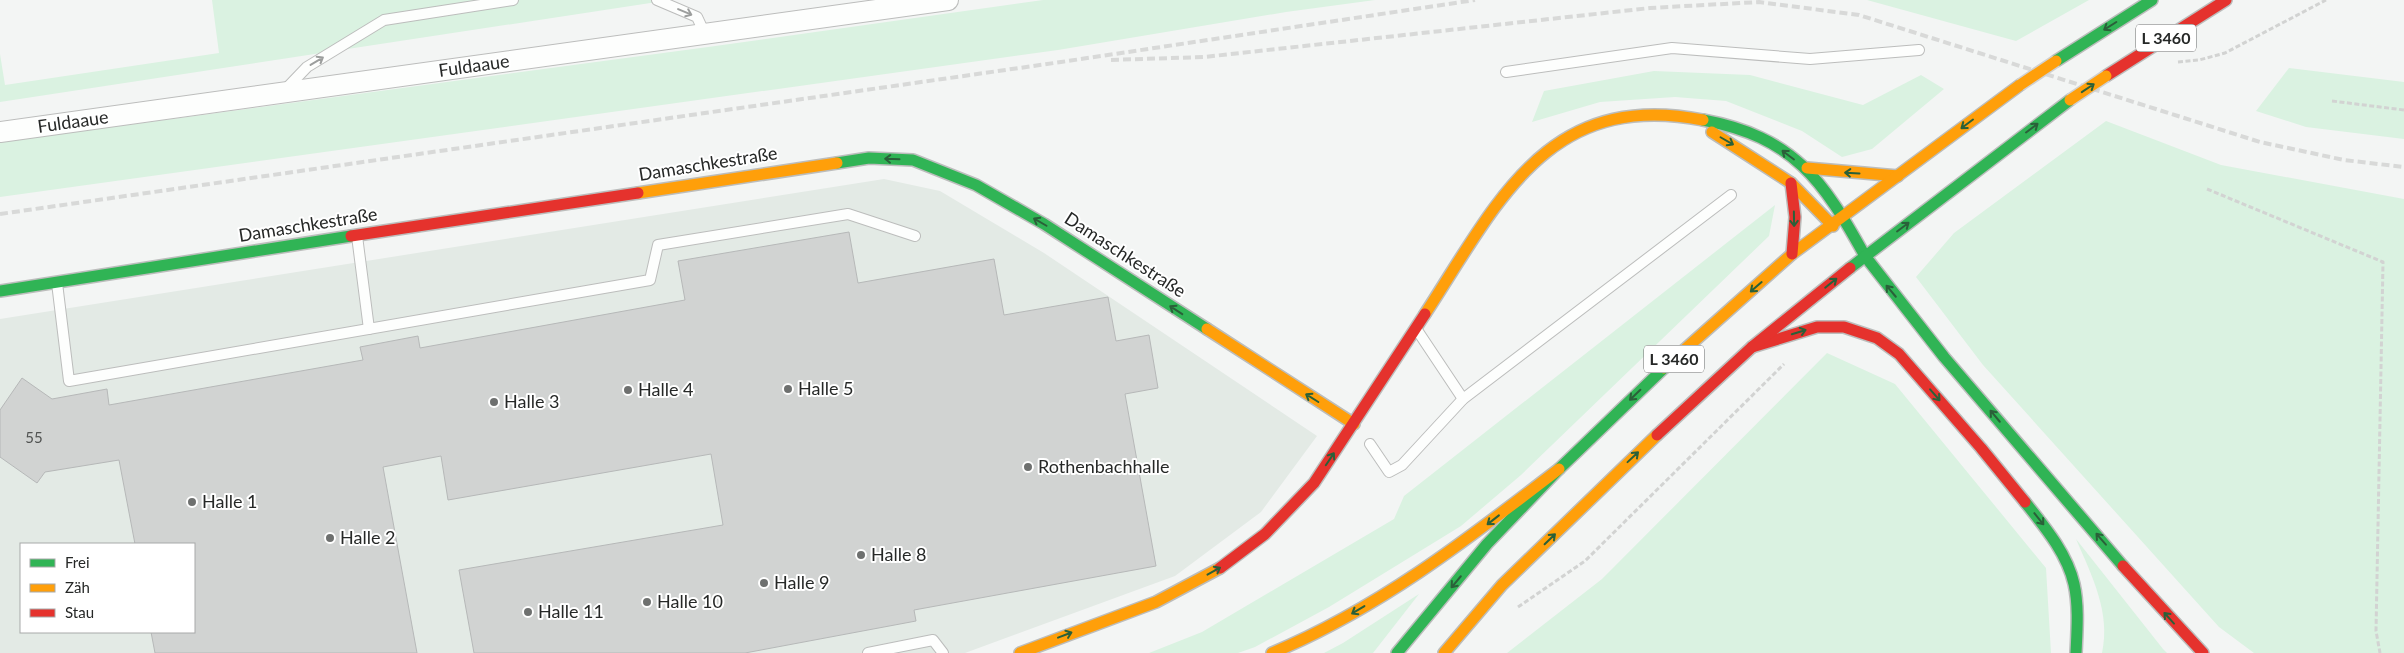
<svg xmlns="http://www.w3.org/2000/svg" width="2404" height="653" font-family="Lato,sans-serif">
	<rect width="100%" height="100%" fill="#f3f5f4"/>
	<!-- built -->
	<path fill="#e3eae5" fill-rule="evenodd" d="M884 179 940 191 1044 253 1317 436 1261 512 1175 576 965 653H0V319ZM21 544H194V632H21Z"/>
	<!-- green -->
	<g fill="#daf2e1">
		<polygon points="212,0 670,0 0,102 0,54 5,85 219,53"/>
		<polygon points="1043,0 1375,0 1286,12 1058,50 0,197 0,142 708,47"/>
		<polygon points="1867,0 2089,0 2016,41"/>
		<polygon points="2289,68 2404,82 2404,139 2306,127 2256,111"/>
		<polygon points="1654,71 1750,75 1863,105 1921,75 1944,89 1872,149 1842,157 1802,131 1726,101 1675,97 1600,102 1532,122 1544,91"/>
		<polygon points="2106,121 2221,165 2404,199 2404,653 2254,653 2219,627 1983,365 1916,277 1954,233"/>
		<polygon points="1775,205 1769,236 1521,475 1461,526 1329,607 1255,647 1238,653 1149,653 1202,632 1394,519 1404,496"/>
		<polygon points="1827,353 1895,384 2046,568 2051,653 1507,653 1602,579"/>
		<path d="M2076 539 2163 649 2167 653H2102C2111 613 2092 576 2076 539Z"/>
		<polygon points="1419,594 1373,653 1324,653 1343,643"/>
	</g>
	<!-- building -->
	<polygon fill="#d1d3d2" stroke="#b6b8b8" points="849,232 858,283 994,259 1004,315 1108,297 1116,341 1149,335 1158,388 1125,394 1156,566 914,610 916,621 745,653 474,653 459,570 723,525 711,454 448,500 441,456 383,467 417,653 155,653 151,632 194,632 194,544 135,544 119,460 45,472 37,483 0,457 0,410 22,378 52,399 107,389 109,405 363,360 360,347 418,336 420,348 685,300 678,261"/>
	<g fill="none" stroke-linecap="round" stroke-linejoin="round">
		<defs>
			<g id="lane">
				<polyline points="657,0 697,17 705,34"/>
				<polyline points="1506,72 1672,48 1810,59 1919,50"/>
				<polyline points="284,91 307,67 384,20 513,0"/>
				<polyline points="357,236 369,329"/>
				<polyline points="57,283 69,381 650,280 658,245 848,214 915,236"/>
				<polyline points="1417,330 1463,399"/>
				<polyline points="1370,444 1389,472 1402,465 1463,399 1731,195"/>
				<polyline points="868,653 933,640 943,653"/>
			</g>
			<polyline id="street" points="0,132 948,0"/>
			<g id="fast">
				<polyline points="2056,61 2152,0"/>
				<path d="M1703 120C1794 137 1823 180 1865 256"/>
				<polyline points="837,163 869,158 913,160 976,185 1044,224 1207,329"/>
				<polyline points="1865,256 1944,357 2123,566"/>
				<polyline points="1850,268 2070,100"/>
				<polyline points="0,291 351,236"/>
				<path d="M2025 502C2044 526 2067 553 2074 584 2079 606 2077 631 2076 653"/>
				<polyline points="1397,653 1487,544 1559,469 1664,368"/>
			</g>
			<g id="slow">
				<polyline points="1712,132 1791,183 1833,226"/>
				<polyline points="1807,168 1898,176"/>
				<polyline points="638,193 837,163"/>
				<path d="M1425 314C1497 204 1547 89 1703 120"/>
				<polyline points="1207,329 1354,424"/>
				<polyline points="1664,368 1792,254 2020,85"/>
				<polyline points="1020,653 1156,602 1220,568"/>
				<path d="M1272 653C1378 609 1468 539 1559 469"/>
				<polyline points="1444,653 1502,585 1657,435"/>
			</g>
			<g id="jam">
				<polyline points="2106,76 2226,0"/>
				<polyline points="1791,183 1795,217 1792,254"/>
				<polyline points="351,236 638,193"/>
				<polyline points="1752,347 1817,327 1844,327 1877,338 1899,354 1981,448 2025,502"/>
				<polyline points="1657,435 1752,347 1850,268"/>
				<polyline points="2123,566 2203,653"/>
				<polyline points="1220,568 1265,534 1314,483 1425,314"/>
			</g>
		</defs>
		<!-- lane casing -->
		<use href="#lane" stroke="#bcbdbc" stroke-width="12"/>
		<!-- street casing -->
		<use href="#street" stroke="#bcbdbc" stroke-width="22"/>
		<!-- fast casing -->
		<use href="#fast" stroke="#bcbdbc" stroke-width="14"/>
		<!-- slow casing -->
		<use href="#slow" stroke="#bcbdbc" stroke-width="14"/>
		<!-- jam casing -->
		<use href="#jam" stroke="#bcbdbc" stroke-width="14"/>
		<!-- path -->
		<g stroke="#d2d3d2" stroke-width="3" stroke-dasharray="5 2.5" stroke-linecap="butt">
			<polyline points="2178,62 2199,60 2225,53 2326,0"/>
			<polyline points="2332,101 2404,110"/>
			<polyline points="2207,189 2383,262 2376,631 2380,653"/>
			<polyline points="1518,607 1585,561 1784,364"/>
		</g>
		<!-- lane -->
		<use href="#lane" stroke="#fdfefd" stroke-width="10"/>
		<!-- street -->
		<use href="#street" stroke="#fdfefd" stroke-width="20"/>
		<!-- fast -->
		<use href="#fast" stroke="#30b455" stroke-width="11"/>
		<!-- slow -->
		<use href="#slow" stroke="#ff9f0a" stroke-width="11"/>
		<!-- jam -->
		<use href="#jam" stroke="#e5322d" stroke-width="11"/>
		<!-- rail -->
		<g stroke="#d8d9d8" stroke-width="4" stroke-dasharray="8 4" stroke-linecap="butt">
			<polyline points="1111,60 1204,57 1650,8 1759,2 1859,15 2260,142 2344,160 2404,167"/>
			<polyline points="0,214 1061,62 1475,0"/>
		</g>
		<defs>
			<g id="slow-bridge">
				<polyline points="2020,85 2056,61"/>
				<polyline points="2070,100 2106,76"/>
			</g>
		</defs>
		<!-- slow-bridge casing -->
		<use href="#slow-bridge" stroke="#d0d0d0" stroke-width="14" stroke-linecap="butt"/>
		<!-- slow-bridge -->
		<use href="#slow-bridge" stroke="#ff9f0a" stroke-width="11"/>
	</g>
	<!-- one-way arrows -->
	<defs><path id="oneway-shaft" d="M-6 0H5M1.5-3L5.5 0L1.5 3" fill="none" stroke-width="1.6" stroke-linecap="round" stroke-linejoin="round" transform="scale(1.25)"/></defs>
	<g stroke="#9c9e9d">
		<use href="#oneway-shaft" transform="translate(685 12) rotate(23)"/>
		<use href="#oneway-shaft" transform="translate(317 61) rotate(-31)"/>
	</g>
	<g stroke="#2a6039">
		<use href="#oneway-shaft" transform="translate(2110 26) rotate(148)"/>
		<use href="#oneway-shaft" transform="translate(2088 88) rotate(-34)"/>
		<use href="#oneway-shaft" transform="translate(1967 124) rotate(143)"/>
		<use href="#oneway-shaft" transform="translate(2032 128) rotate(-37)"/>
		<use href="#oneway-shaft" transform="translate(1727 141) rotate(30)"/>
		<use href="#oneway-shaft" transform="translate(1788 155) rotate(-143)"/>
		<use href="#oneway-shaft" transform="translate(892 159) rotate(-178)"/>
		<use href="#oneway-shaft" transform="translate(1852 173) rotate(-177)"/>
		<use href="#oneway-shaft" transform="translate(1794 219) rotate(89)"/>
		<use href="#oneway-shaft" transform="translate(1040 222) rotate(-150)"/>
		<use href="#oneway-shaft" transform="translate(1903 227) rotate(-37)"/>
		<use href="#oneway-shaft" transform="translate(1831 283) rotate(-39)"/>
		<use href="#oneway-shaft" transform="translate(1756 287) rotate(139)"/>
		<use href="#oneway-shaft" transform="translate(1891 291) rotate(-130)"/>
		<use href="#oneway-shaft" transform="translate(1176 310) rotate(-147)"/>
		<use href="#oneway-shaft" transform="translate(1799 332) rotate(-17)"/>
		<use href="#oneway-shaft" transform="translate(1635 395) rotate(136)"/>
		<use href="#oneway-shaft" transform="translate(1935 395) rotate(49)"/>
		<use href="#oneway-shaft" transform="translate(1312 398) rotate(-148)"/>
		<use href="#oneway-shaft" transform="translate(1995 416) rotate(-130)"/>
		<use href="#oneway-shaft" transform="translate(1633 457) rotate(-43)"/>
		<use href="#oneway-shaft" transform="translate(1330 459) rotate(-56)"/>
		<use href="#oneway-shaft" transform="translate(2039 519) rotate(51)"/>
		<use href="#oneway-shaft" transform="translate(1493 520) rotate(142)"/>
		<use href="#oneway-shaft" transform="translate(1550 539) rotate(-44)"/>
		<use href="#oneway-shaft" transform="translate(2101 539) rotate(-131)"/>
		<use href="#oneway-shaft" transform="translate(1214 571) rotate(-29)"/>
		<use href="#oneway-shaft" transform="translate(1456 582) rotate(130)"/>
		<use href="#oneway-shaft" transform="translate(1358 610) rotate(149)"/>
		<use href="#oneway-shaft" transform="translate(2169 618) rotate(-132)"/>
		<use href="#oneway-shaft" transform="translate(1065 635) rotate(-21)"/>
	</g>
	<!-- markers -->
	<g fill="#6e706f" stroke="#fff" stroke-width="2">
		<circle cx="788" cy="389" r="5"/>
		<circle cx="628" cy="390" r="5"/>
		<circle cx="494" cy="402" r="5"/>
		<circle cx="1028" cy="467" r="5"/>
		<circle cx="192" cy="502" r="5"/>
		<circle cx="330" cy="538" r="5"/>
		<circle cx="861" cy="555" r="5"/>
		<circle cx="764" cy="583" r="5"/>
		<circle cx="647" cy="602" r="5"/>
		<circle cx="528" cy="612" r="5"/>
	</g>
	<g text-anchor="middle" stroke-width="4" stroke-linejoin="round" paint-order="stroke">
		<!-- number labels -->
		<g font-size="15" fill="#515352">
			<text x="34" y="443">55</text>
		</g>
		<!-- shield labels -->
		<g fill="#fff" stroke="#676868" stroke-width="1">
			<rect x="2136" y="24.5" width="60" height="27" rx="4"/>
			<rect x="1644" y="345.5" width="60" height="27" rx="4"/>
		</g>
		<g font-size="16" font-weight="bold" fill="#262827">
			<text x="2166" y="44">L 3460</text>
			<text x="1674" y="365">L 3460</text>
		</g>
		<!-- street labels -->
		<g font-size="18" fill="#262827" stroke="#fff">
			<text transform="translate(474 66) rotate(-8)" y="6">Fuldaaue</text>
			<text transform="translate(73 122) rotate(-8)" y="6">Fuldaaue</text>
			<text transform="translate(708 164) rotate(-9)" y="6">Damaschkestraße</text>
			<text transform="translate(308 225) rotate(-9)" y="6">Damaschkestraße</text>
			<text transform="translate(1125 255) rotate(33)" y="6">Damaschkestraße</text>
		</g>
		<!-- poi labels -->
		<g font-size="18" fill="#262827" stroke="#fff" text-anchor="start">
			<text x="798" y="395">Halle 5</text>
			<text x="638" y="396">Halle 4</text>
			<text x="504" y="408">Halle 3</text>
			<text x="1038" y="473">Rothenbachhalle</text>
			<text x="202" y="508">Halle 1</text>
			<text x="340" y="544">Halle 2</text>
			<text x="871" y="561">Halle 8</text>
			<text x="774" y="589">Halle 9</text>
			<text x="657" y="608">Halle 10</text>
			<text x="538" y="618">Halle 11</text>
		</g>
	</g>
	<!-- legend -->
	<rect x="20" y="543" width="175" height="90" fill="#ffffff" stroke="#a8a9a9"/>
	<rect x="30" y="559" width="25" height="8" fill="#30b455" stroke="#a8a9a9"/>
	<text x="65" y="568" font-size="15" fill="#262827">Frei</text>
	<rect x="30" y="584" width="25" height="8" fill="#ff9f0a" stroke="#a8a9a9"/>
	<text x="65" y="593" font-size="15" fill="#262827">Zäh</text>
	<rect x="30" y="609" width="25" height="8" fill="#e5322d" stroke="#a8a9a9"/>
	<text x="65" y="618" font-size="15" fill="#262827">Stau</text>
</svg>
